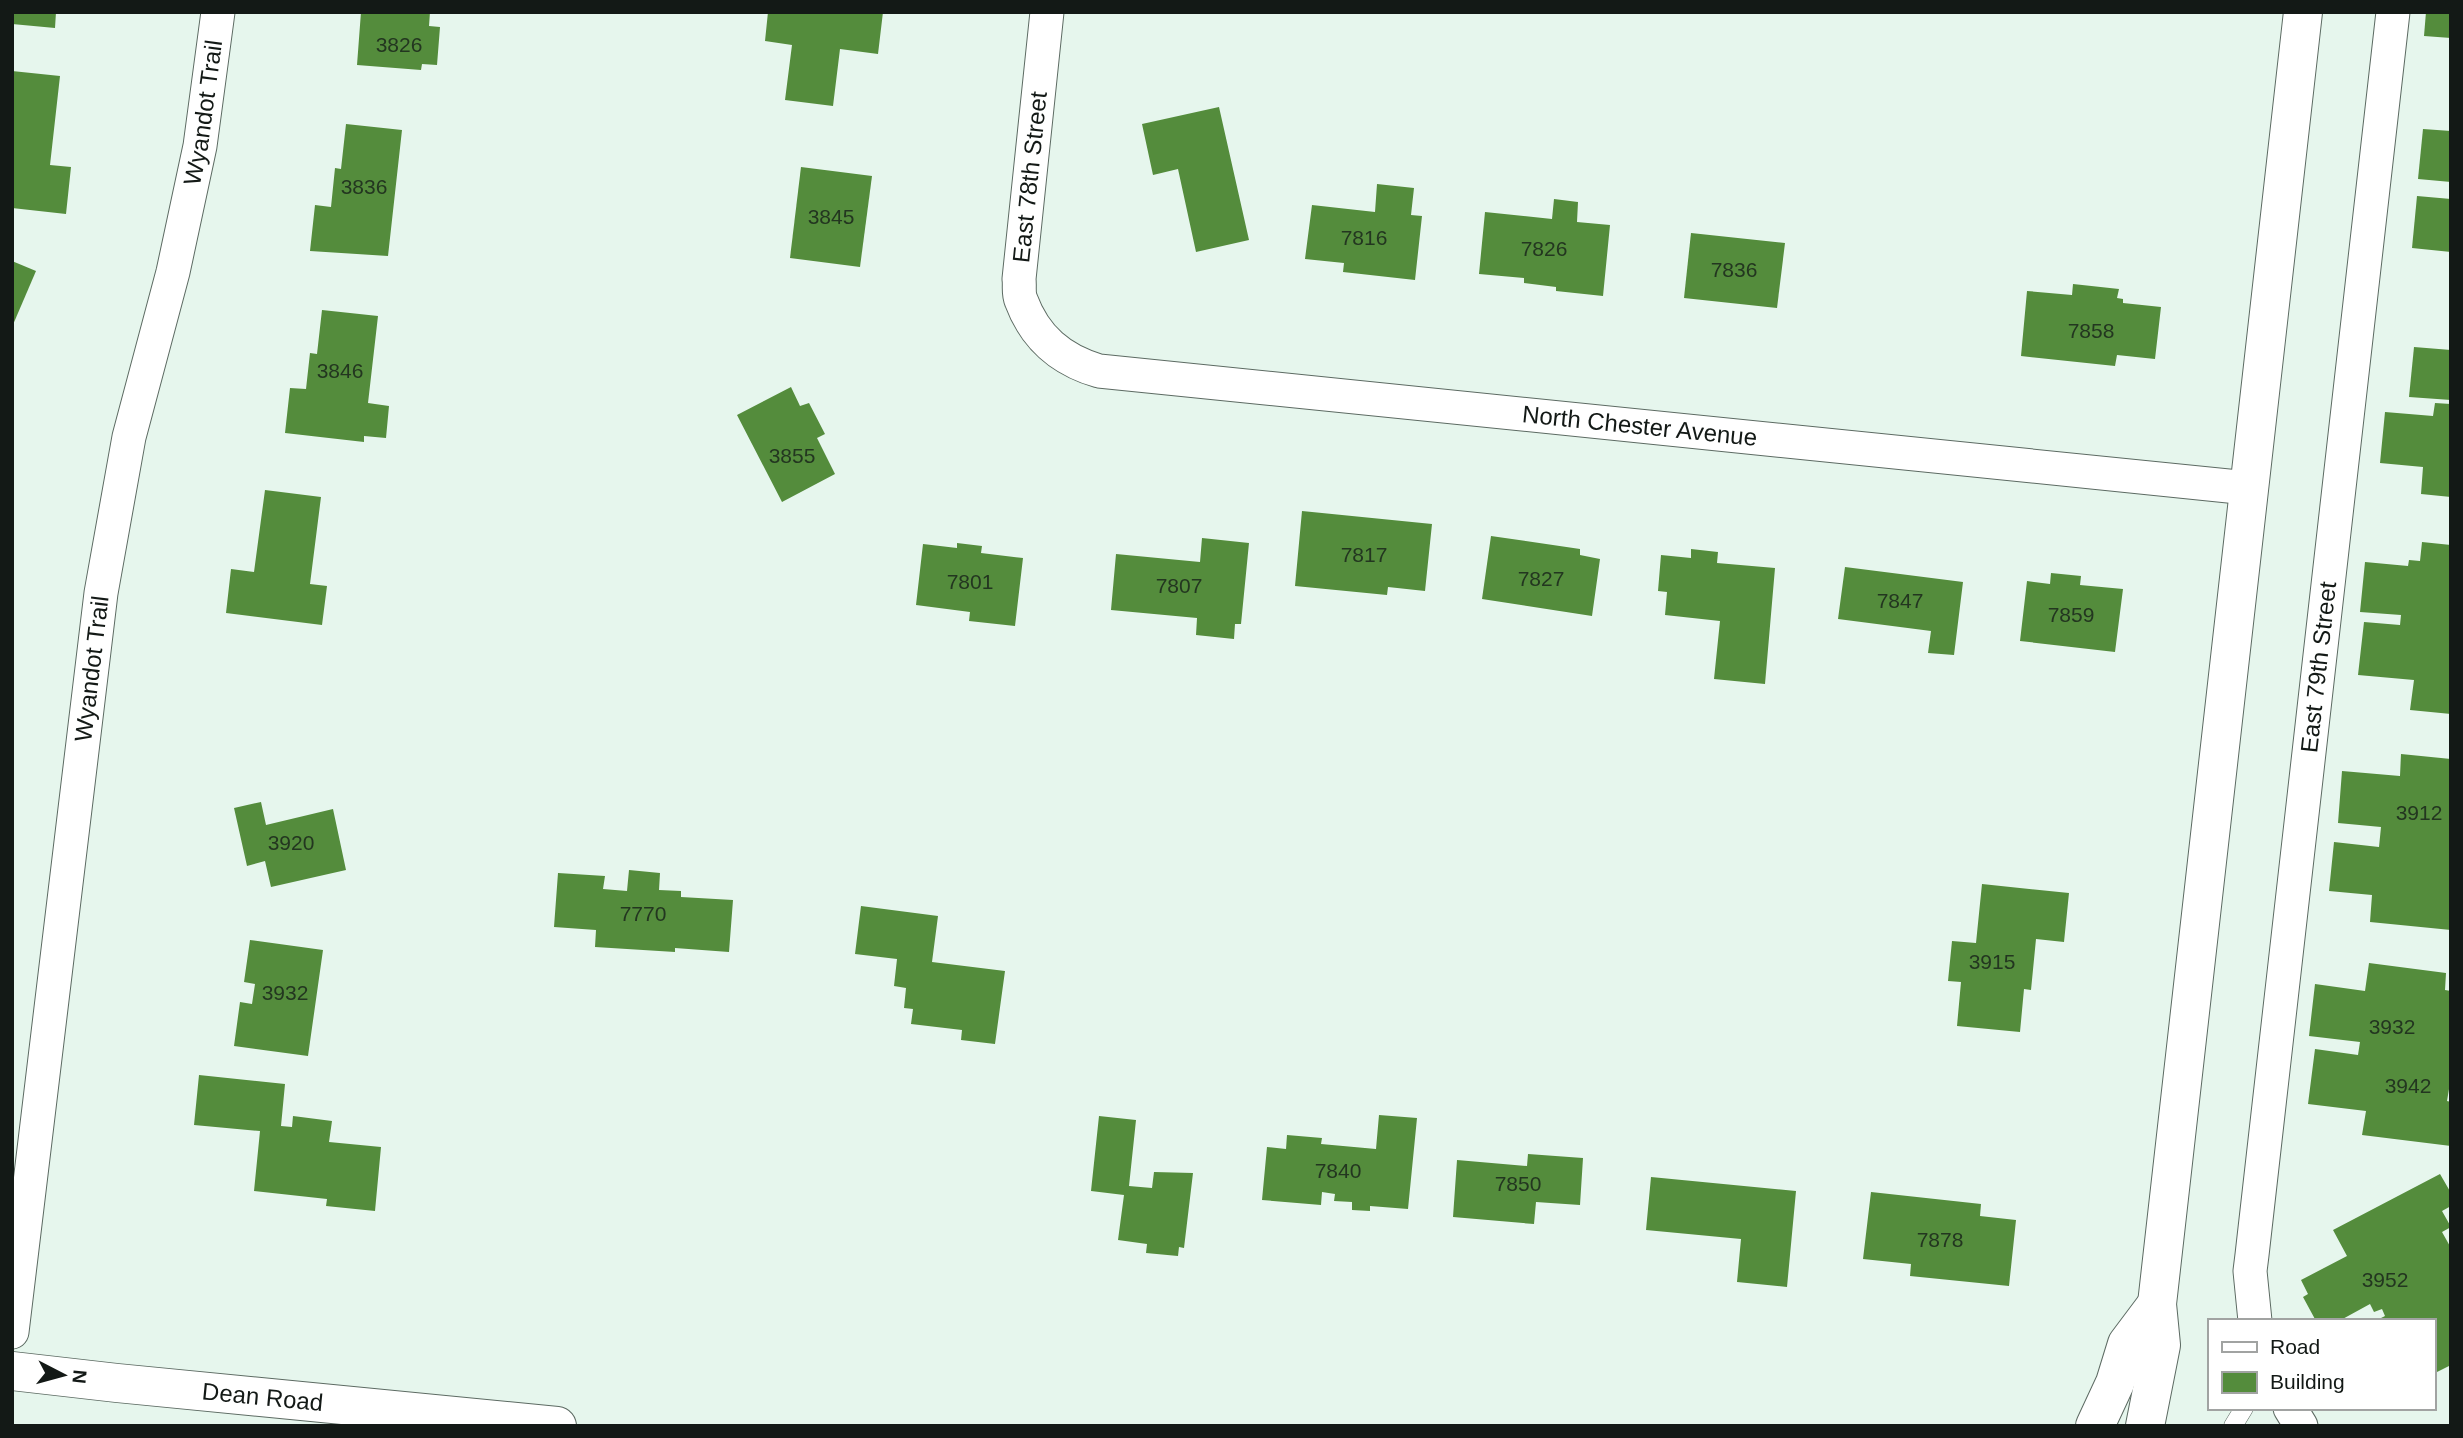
<svg xmlns="http://www.w3.org/2000/svg" width="2463" height="1438" font-family="Arial,sans-serif">
	<rect width="100%" height="100%" fill="#e6f6ed"/>
	<!-- building -->
	<g fill="#548c3c">
		<polygon points="12,12 56,12 55,28 12,24"/>
		<polygon points="361,12 430,12 429,26 440,27 437,65 422,64 421,70 357,65"/>
		<polygon points="768,12 796,14 796,12 883,12 878,54 840,49 833,106 785,100 792,45 765,41"/>
		<polygon points="2426,12 2451,12 2451,38 2424,36"/>
		<polygon points="12,71 60,76 50,165 71,167 66,214 12,208"/>
		<polygon points="1219,107 1249,240 1196,252 1178,169 1153,175 1142,124"/>
		<polygon points="346,124 402,130 388,256 310,251 315,205 331,207 335,168 341,169"/>
		<polygon points="2423,129 2451,131 2451,182 2418,179"/>
		<polygon points="801,167 872,176 860,267 790,258"/>
		<polygon points="1377,184 1414,188 1411,215 1422,216 1415,280 1343,272 1344,263 1305,259 1312,205 1375,212"/>
		<polygon points="2417,196 2451,199 2451,252 2412,248"/>
		<polygon points="1554,199 1578,202 1577,222 1610,225 1603,296 1556,291 1556,287 1524,283 1524,278 1479,274 1485,212 1552,219"/>
		<polygon points="1691,233 1785,243 1777,308 1684,298"/>
		<polygon points="12,261 36,271 12,327"/>
		<polygon points="2073,284 2119,289 2117,298 2123,299 2123,303 2161,307 2155,359 2117,355 2115,366 2021,356 2027,291 2072,295"/>
		<polygon points="322,310 378,316 368,403 389,406 386,438 364,436 364,442 285,433 290,388 306,389 310,353 317,354"/>
		<polygon points="2414,347 2451,350 2451,400 2409,397"/>
		<polygon points="791,387 800,406 809,403 825,434 817,438 835,474 782,502 737,415"/>
		<polygon points="2435,403 2451,404 2451,497 2421,494 2423,467 2380,463 2385,412 2433,416"/>
		<polygon points="265,490 321,497 310,584 327,586 322,625 226,613 231,569 254,572"/>
		<polygon points="1302,511 1432,524 1425,591 1388,587 1387,595 1295,586"/>
		<polygon points="1491,536 1580,549 1580,555 1600,559 1592,616 1482,599"/>
		<polygon points="1202,538 1249,543 1241,624 1235,624 1234,639 1196,635 1197,618 1111,610 1116,554 1200,562"/>
		<polygon points="2422,542 2451,545 2451,714 2410,710 2414,680 2358,675 2364,622 2400,625 2401,615 2360,612 2365,562 2408,566 2409,560 2420,561"/>
		<polygon points="957,543 982,546 981,553 1023,558 1015,626 969,621 970,612 916,605 923,544 957,548"/>
		<polygon points="1691,549 1718,552 1717,563 1775,568 1765,684 1714,679 1720,621 1665,615 1667,592 1658,591 1661,555 1691,558"/>
		<polygon points="1845,567 1963,582 1954,655 1928,653 1931,631 1838,619"/>
		<polygon points="2051,573 2081,576 2080,585 2123,589 2115,652 2020,641 2027,581 2050,584"/>
		<polygon points="2401,754 2451,759 2451,930 2370,922 2372,895 2329,891 2334,842 2379,847 2381,827 2338,823 2342,771 2400,776"/>
		<polygon points="261,802 266,825 333,809 346,870 271,887 265,861 247,866 234,808"/>
		<polygon points="629,870 660,873 659,890 681,891 681,897 733,900 729,952 675,948 675,952 595,947 596,930 554,927 558,873 605,876 603,889 627,891"/>
		<polygon points="1982,884 2069,893 2064,942 2036,939 2031,990 2024,989 2020,1032 1957,1026 1961,982 1948,981 1952,941 1976,943"/>
		<polygon points="861,906 938,916 932,962 1005,971 995,1044 961,1040 962,1030 911,1024 913,1009 904,1008 906,988 894,986 897,959 855,954"/>
		<polygon points="250,940 323,950 308,1056 234,1046 240,1002 252,1004 255,984 244,982"/>
		<polygon points="2369,963 2446,973 2445,990 2451,991 2451,1077 2447,1101 2451,1102 2451,1146 2362,1135 2366,1111 2308,1104 2315,1049 2358,1055 2360,1042 2309,1036 2315,984 2365,991"/>
		<polygon points="199,1075 285,1084 281,1126 292,1127 293,1116 332,1121 329,1142 381,1147 375,1211 326,1206 327,1199 254,1191 260,1131 194,1125"/>
		<polygon points="1379,1115 1417,1118 1408,1209 1370,1206 1370,1211 1352,1210 1352,1202 1334,1201 1335,1194 1322,1192 1321,1205 1262,1200 1267,1147 1286,1149 1287,1135 1322,1138 1321,1144 1376,1149"/>
		<polygon points="1099,1116 1136,1120 1129,1186 1152,1188 1154,1172 1193,1173 1184,1248 1179,1247 1178,1256 1146,1253 1147,1244 1118,1240 1124,1195 1091,1191"/>
		<polygon points="1528,1154 1583,1158 1580,1205 1536,1202 1534,1224 1453,1217 1457,1160 1527,1166"/>
		<polygon points="2440,1174 2451,1193 2451,1206 2442,1211 2451,1227 2442,1232 2451,1248 2451,1365 2433,1374 2433,1321 2375,1321 2385,1316 2382,1309 2374,1312 2370,1304 2339,1321 2316,1321 2303,1297 2308,1294 2301,1280 2347,1256 2333,1230"/>
		<polygon points="1651,1177 1796,1191 1787,1287 1737,1282 1741,1239 1646,1230"/>
		<polygon points="1871,1192 1981,1204 1980,1216 2016,1220 2009,1286 1910,1276 1911,1264 1863,1259"/>
	</g>
	<g fill="none" stroke-linecap="round" stroke-linejoin="round">
		<defs>
			<polyline id="service" points="2233,1426 2244,1408"/>
			<g id="minor">
				<path id="s1" d="M1047 12 1019 279C1020 286 1018 293 1021 300 1035 338 1061 360 1099 371L2248 488"/>
				<path id="s2" d="M2255 1321 2250 1271 2252 1255 2393 12"/>
				<path id="s3" d="M12 1332 101 593 129 437 173 272 200 146 218 12"/>
				<polyline points="2290,1408 2301,1426"/>
			</g>
			<g id="tertiary">
				<path id="s4" d="M12 1371 117 1383 557 1426"/>
				<polyline points="2095,1426 2115,1383 2127,1344 2157,1304"/>
				<polyline points="2145,1426 2161,1345 2157,1304 2303,12"/>
			</g>
		</defs>
		<!-- service casing -->
		<use href="#service" stroke="#5c6a62" stroke-width="19"/>
		<!-- minor casing -->
		<use href="#minor" stroke="#5c6a62" stroke-width="35"/>
		<!-- tertiary casing -->
		<use href="#tertiary" stroke="#5c6a62" stroke-width="40"/>
		<!-- service -->
		<use href="#service" stroke="#fff" stroke-width="18"/>
		<!-- minor -->
		<use href="#minor" stroke="#fff" stroke-width="33"/>
		<!-- tertiary -->
		<use href="#tertiary" stroke="#fff" stroke-width="38"/>
	</g>
	<g text-anchor="middle" stroke-width="6" stroke-linejoin="round" paint-order="stroke">
		<!-- number labels -->
		<g font-size="21" fill="#233620">
			<text x="399" y="52">3826</text>
			<text x="364" y="194">3836</text>
			<text x="831" y="224">3845</text>
			<text x="1364" y="245">7816</text>
			<text x="1544" y="256">7826</text>
			<text x="1734" y="277">7836</text>
			<text x="2091" y="338">7858</text>
			<text x="340" y="378">3846</text>
			<text x="792" y="463">3855</text>
			<text x="1364" y="562">7817</text>
			<text x="1541" y="586">7827</text>
			<text x="970" y="589">7801</text>
			<text x="1179" y="593">7807</text>
			<text x="1900" y="608">7847</text>
			<text x="2071" y="622">7859</text>
			<text x="2419" y="820">3912</text>
			<text x="291" y="850">3920</text>
			<text x="643" y="921">7770</text>
			<text x="1992" y="969">3915</text>
			<text x="285" y="1000">3932</text>
			<text x="2392" y="1034">3932</text>
			<text x="2408" y="1093">3942</text>
			<text x="1338" y="1178">7840</text>
			<text x="1518" y="1191">7850</text>
			<text x="1940" y="1247">7878</text>
			<text x="2385" y="1287">3952</text>
		</g>
		<!-- street labels -->
		<g font-size="24" fill="#131916" stroke="#fff">
			<text dy="8" stroke="none"><textPath href="#s3" startOffset="1236">Wyandot Trail</textPath></text>
			<text transform="translate(1030 177) rotate(-84)" y="8">East 78th Street</text>
			<text dy="8" stroke="none"><textPath href="#s1" startOffset="943">North Chester Avenue</textPath></text>
			<text dy="8" stroke="none"><textPath href="#s2" startOffset="658">East 79th Street</textPath></text>
			<text dy="8" stroke="none"><textPath href="#s3" startOffset="668">Wyandot Trail</textPath></text>
			<text dy="8" stroke="none"><textPath href="#s4" startOffset="252">Dean Road</textPath></text>
		</g>
	</g>
	<!-- border -->
	<rect width="2463" height="1438" fill="none" stroke="#131916" stroke-width="28"/>
	<!-- legend -->
	<rect x="2208" y="1319" width="228" height="91" fill="#ffffff" stroke="#a1a3a2" stroke-width="2"/>
	<rect x="2222" y="1342" width="35" height="10" fill="#ffffff" stroke="#a1a3a2" stroke-width="2"/>
	<text x="2270" y="1354" font-size="21" fill="#131916">Road</text>
	<rect x="2222" y="1372" width="35" height="21" fill="#548c3c" stroke="#a1a3a2" stroke-width="2"/>
	<text x="2270" y="1389" font-size="21" fill="#131916">Building</text>
	<!-- north arrow -->
	<g transform="translate(63 1375) rotate(96)" stroke="#ffffff" stroke-width="5" paint-order="stroke">
	<path d="M0-5L12 26L0 18L-12 26Z" fill="#131916"/>
	<text y="-10" font-size="19" font-weight="bold" text-anchor="middle" fill="#131916">N</text>
	</g>
</svg>
